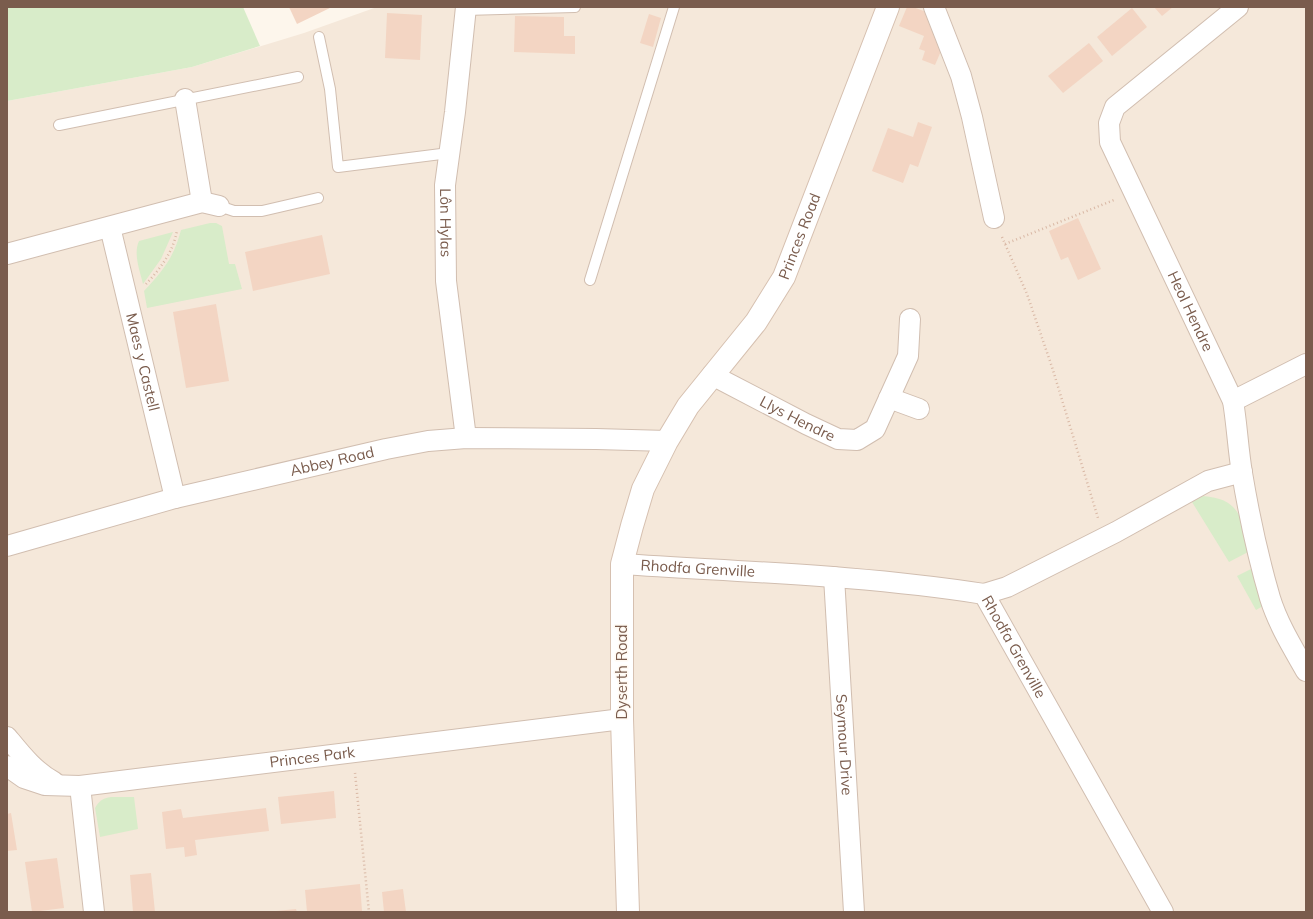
<svg xmlns="http://www.w3.org/2000/svg" width="1313" height="919" font-family="Mulish,sans-serif">
	<rect width="100%" height="100%" fill="#fdf6ec"/>
	<!-- residential -->
	<polygon fill="#f5e8da" points="377,7 1306,7 1306,912 7,912 7,101 192,67 304,33"/>
	<!-- green -->
	<g fill="#d8ecc9">
		<polygon points="7,7 243,7 260,46 192,67 7,101"/>
		<path d="M210 223H216L222 226 229 264H235L242 289 147 308 144 291C163 271 174 257 181 230Z"/>
		<path d="M173 232 161 259 143 284C140 271 133 254 139 241Z"/>
		<path d="M1203 496C1242 499 1241 520 1250 551L1229 562 1192 502Z"/>
		<polygon points="1253,568 1263,606 1256,610 1237,576"/>
		<path d="M111 797H134L138 829 100 837 95 808C99 801 103 798 111 797Z"/>
	</g>
	<!-- building -->
	<g fill="#f3d5c3">
		<polygon points="289,7 332,7 297,24"/>
		<polygon points="907,7 913,7 929,13 941,51 935,65 922,60 925,51 919,49 924,36 899,26"/>
		<polygon points="1154,7 1173,7 1162,16"/>
		<polygon points="1132,8 1147,27 1112,56 1097,37"/>
		<polygon points="387,13 422,15 420,60 385,58"/>
		<polygon points="649,14 661,18 653,47 640,43"/>
		<polygon points="515,16 564,17 564,36 575,36 575,54 514,52"/>
		<polygon points="1089,43 1103,61 1063,93 1048,76"/>
		<polygon points="918,122 932,127 918,167 910,164 903,183 872,171 888,128 913,137"/>
		<polygon points="1078,218 1101,269 1078,280 1068,257 1061,260 1049,231"/>
		<polygon points="322,235 330,274 253,291 245,252"/>
		<polygon points="216,304 229,381 186,388 173,312"/>
		<polygon points="334,791 336,818 281,824 278,797"/>
		<polygon points="266,808 269,831 195,840 197,855 185,857 184,847 166,849 162,812 181,809 183,818"/>
		<polygon points="11,813 17,850 7,851 7,814"/>
		<polygon points="57,858 64,908 32,912 25,862"/>
		<polygon points="151,873 155,912 133,912 130,875"/>
		<polygon points="360,884 362,911 348,912 307,912 305,890"/>
		<polygon points="403,889 406,912 384,912 382,892"/>
		<polygon points="296,909 297,912 276,912 276,911"/>
	</g>
	<g fill="none" stroke-linecap="round" stroke-linejoin="round">
		<defs>
			<g id="lane">
				<polyline points="465,10 575,7"/>
				<polyline points="319,37 330,89 338,167 449,153"/>
				<polyline points="59,125 298,77"/>
				<polyline points="219,206 234,211 262,211 318,198"/>
				<polyline points="590,280 674,7"/>
			</g>
			<g id="street">
				<path id="s1" d="M466 7 455 112 445 185 446 281 466 438"/>
				<polyline points="934,7 961,76 972,117 994,218"/>
				<path id="s2" d="M1238 7 1115 107 1109 123 1110 142 1233 401C1237 425 1238 449 1242 473 1249 515 1258 557 1270 598 1278 624 1293 648 1306 671"/>
				<polyline points="185,99 202,202"/>
				<path id="s3" d="M110 227 175 498"/>
				<polyline points="7,254 202,202 219,206"/>
				<path id="s4" d="M712 375 806 424 838 439 857 440 875 429 908 356 910 319"/>
				<polyline points="889,398 919,409"/>
				<polyline points="1233,401 1306,364"/>
				<path id="s5" d="M7 546 175 498 386 449 428 441 466 438 596 439 667 441"/>
				<path id="s6" d="M622 564C742 572 864 575 984 594L1163 912"/>
				<path id="s7" d="M834 577 854 912"/>
				<polyline points="984,594 1007,587 1116,532 1208,481 1242,472"/>
				<path d="M7 737C21 754 34 771 54 782"/>
				<path id="s8" d="M7 766 24 778 45 785 80 786 622 719"/>
				<polyline points="80,786 94,912"/>
			</g>
			<g id="secondary">
				<path id="s9" d="M628 912 622 719V564L632 526 643 489 667 441 688 406 756 322 784 277 888 7"/>
			</g>
		</defs>
		<!-- lane casing -->
		<use href="#lane" stroke="#d1beb0" stroke-width="12"/>
		<!-- street casing -->
		<use href="#street" stroke="#d1beb0" stroke-width="22"/>
		<!-- secondary casing -->
		<use href="#secondary" stroke="#d6c0b0" stroke-width="24"/>
		<!-- path -->
		<g stroke="#d9b8a5" stroke-width="2.5" stroke-dasharray="1 3" stroke-linecap="butt">
			<polyline points="1002,237 1027,294 1052,367 1098,518"/>
			<polyline points="1005,244 1114,200"/>
			<path d="M146 284C160 269 174 251 177 230"/>
			<polyline points="355,773 369,912"/>
		</g>
		<!-- lane -->
		<use href="#lane" stroke="#fff" stroke-width="10"/>
		<!-- street -->
		<use href="#street" stroke="#fff" stroke-width="20"/>
		<!-- secondary -->
		<use href="#secondary" stroke="#fff" stroke-width="22"/>
	</g>
	<g text-anchor="middle" stroke-width="3" stroke-linejoin="round" paint-order="stroke">
		<!-- street labels -->
		<g font-size="15" fill="#7a5c4d" stroke="#fffaf3">
			<text dy="5" stroke="none"><textPath href="#s1" startOffset="217">Lôn Hylas</textPath></text>
			<text dy="5" stroke="none"><textPath href="#s9" startOffset="725">Princes Road</textPath></text>
			<text dy="5" stroke="none"><textPath href="#s2" startOffset="382">Heol Hendre</textPath></text>
			<text dy="5" stroke="none"><textPath href="#s3" startOffset="139">Maes y Castell</textPath></text>
			<text dy="5" stroke="none"><textPath href="#s4" startOffset="96">Llys Hendre</textPath></text>
			<text dy="5" stroke="none"><textPath href="#s5" startOffset="336">Abbey Road</textPath></text>
			<text dy="5" stroke="none"><textPath href="#s6" startOffset="76">Rhodfa Grenville</textPath></text>
			<text dy="5" stroke="none"><textPath href="#s6" startOffset="424">Rhodfa Grenville</textPath></text>
			<text transform="translate(622 672) rotate(-90)" y="5">Dyserth Road</text>
			<text dy="5" stroke="none"><textPath href="#s7" startOffset="168">Seymour Drive</textPath></text>
			<text dy="5" stroke="none"><textPath href="#s8" startOffset="312">Princes Park</textPath></text>
		</g>
	</g>
	<!-- border -->
	<rect width="1313" height="919" fill="none" stroke="#7a5c4d" stroke-width="16"/>
</svg>
